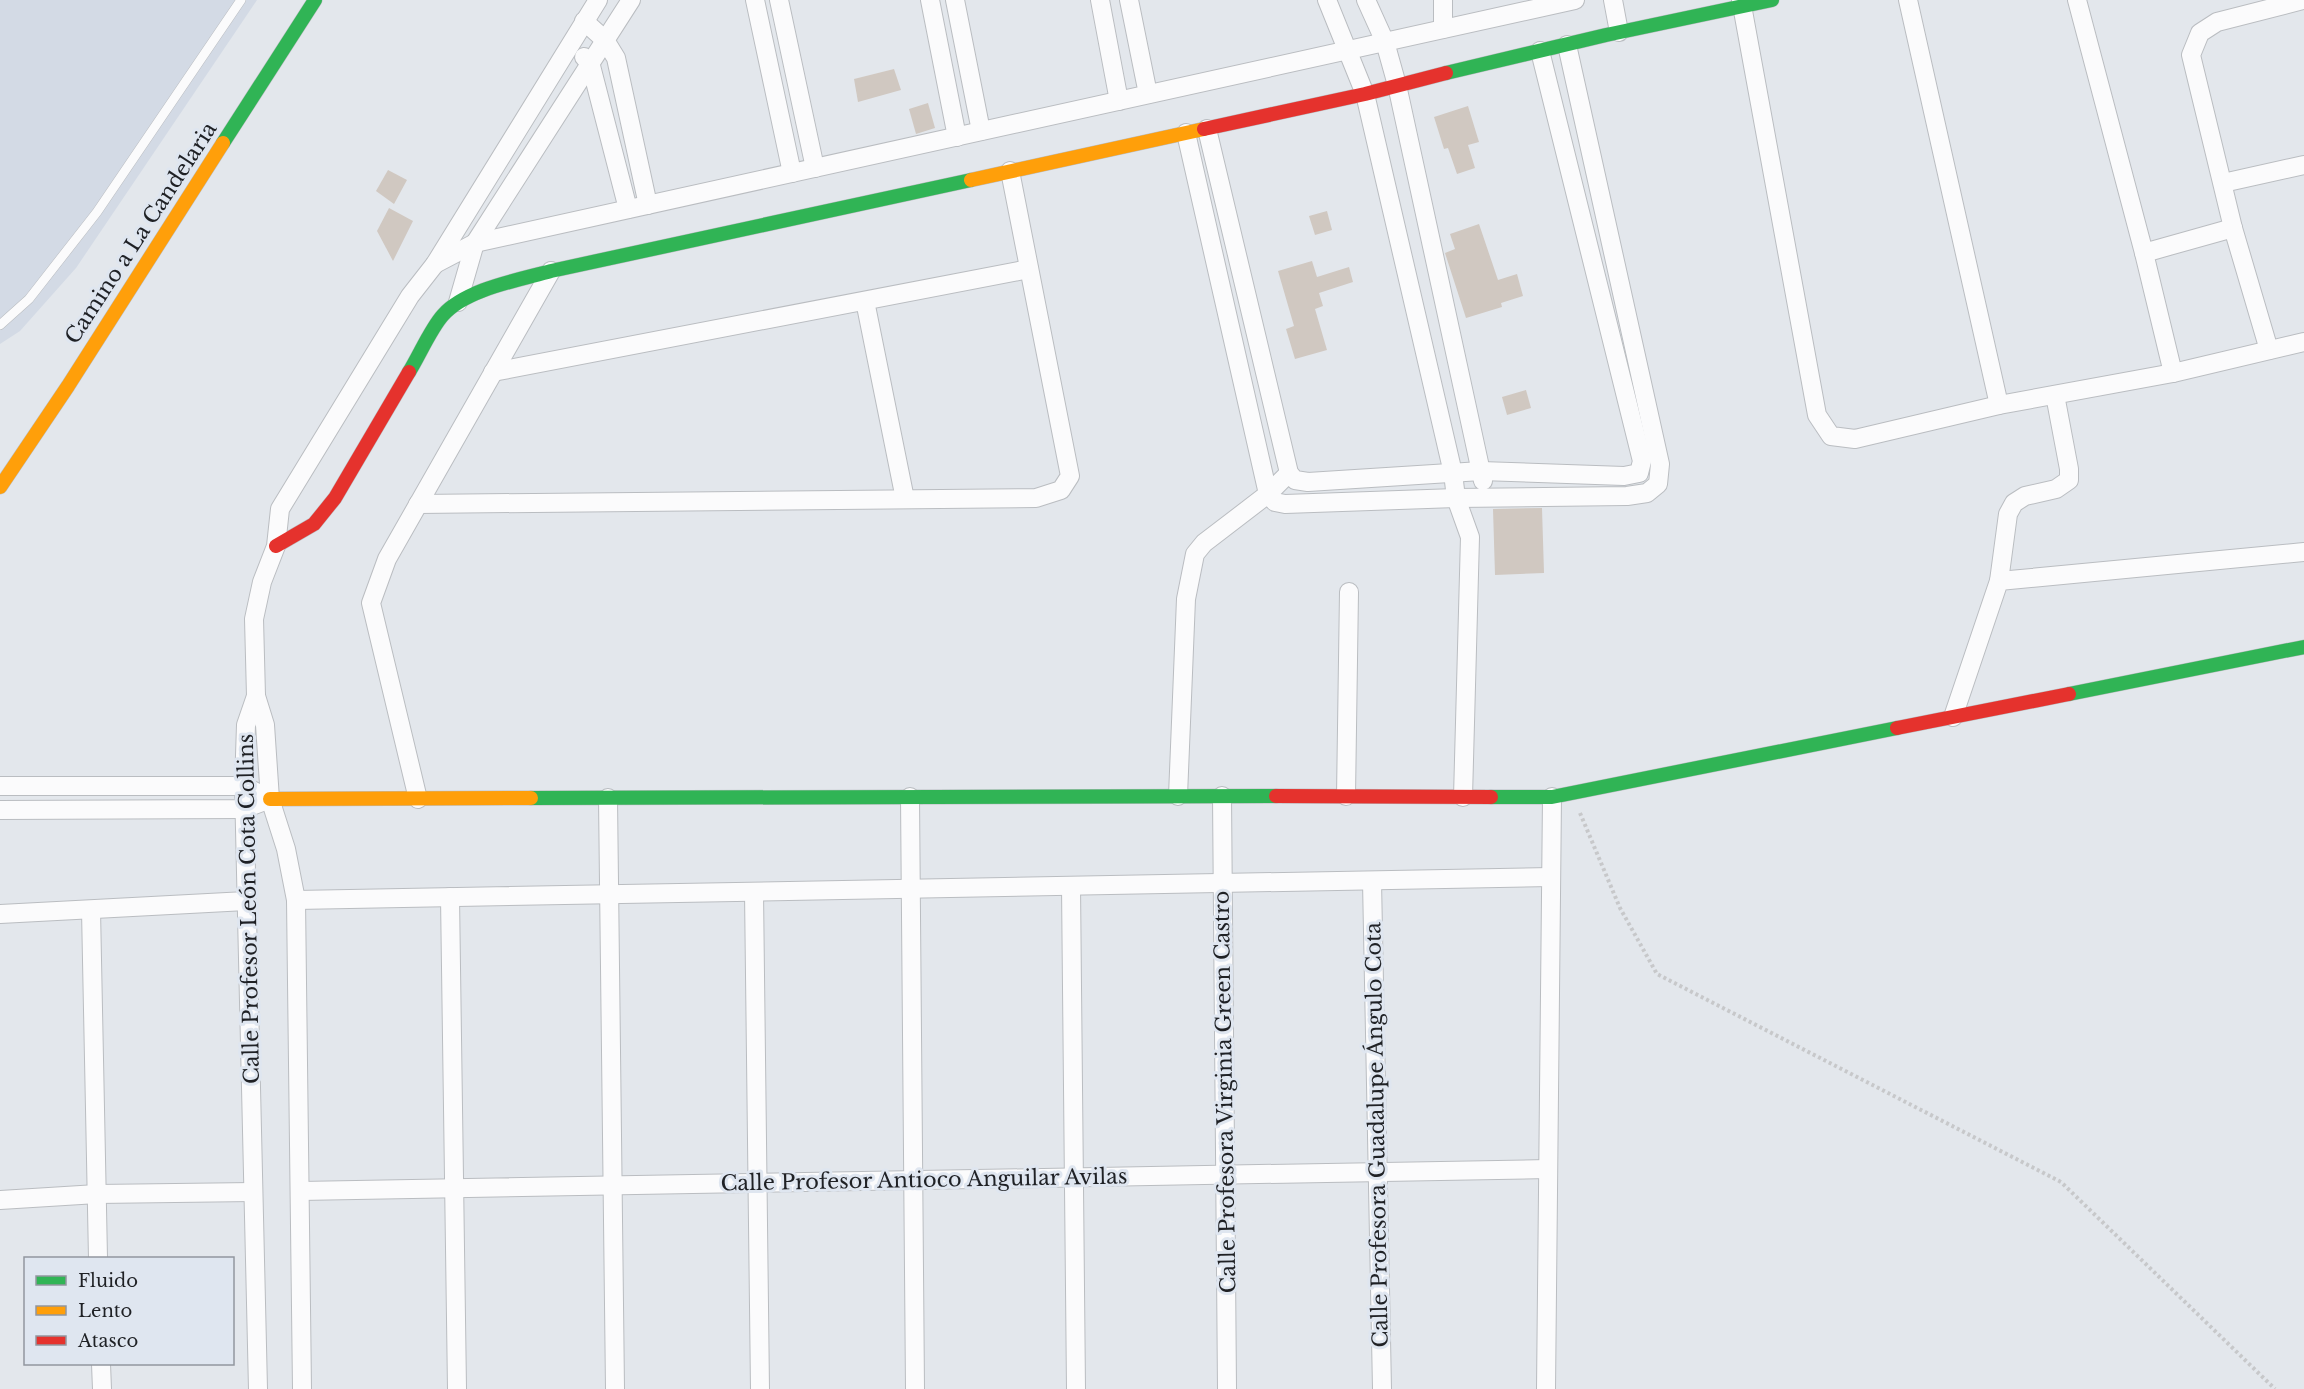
<svg xmlns="http://www.w3.org/2000/svg" width="2304" height="1389" font-family="'Libre Baskerville',serif">
	<rect width="100%" height="100%" fill="#e3e7ec"/>
	<!-- built -->
	<polygon fill="#d3dae5" points="0,0 257,0 76,268 20,331 0,344"/>
	<!-- building -->
	<g fill="#d0c8c1">
		<polygon points="894,69 901,90 858,102 854,79"/>
		<polygon points="928,103 935,128 916,134 909,109"/>
		<polygon points="1468,106 1479,142 1468,145 1475,168 1457,174 1448,148 1444,149 1434,117"/>
		<polygon points="388,170 407,180 394,204 376,191"/>
		<polygon points="389,208 413,221 393,261 377,231"/>
		<polygon points="1327,211 1332,230 1315,235 1309,216"/>
		<polygon points="1479,224 1498,280 1517,274 1523,296 1501,303 1502,307 1466,318 1445,253 1455,249 1450,234"/>
		<polygon points="1312,261 1317,277 1349,267 1353,282 1319,293 1323,306 1315,309 1327,350 1295,359 1286,329 1294,326 1278,271"/>
		<polygon points="1526,390 1531,408 1507,415 1502,397"/>
		<polygon points="1542,508 1544,573 1495,575 1493,509"/>
	</g>
	<g fill="none" stroke-linecap="round" stroke-linejoin="round">
		<defs>
			<polyline id="lane" points="0,325 29,299 97,212 241,0"/>
			<g id="street">
				<polyline points="755,0 792,173"/>
				<polyline points="779,0 815,168"/>
				<polyline points="930,0 957,137"/>
				<polyline points="955,0 981,131"/>
				<polyline points="1100,0 1119,101"/>
				<polyline points="1129,0 1148,94"/>
				<polyline points="1327,0 1365,94 1453,473 1456,498 1470,537 1463,797"/>
				<polyline points="1366,0 1385,42 1397,85 1483,481"/>
				<polyline points="1613,0 1619,32"/>
				<polyline points="1741,0 1817,415 1831,436 1855,439 1999,405 2173,373 2304,342"/>
				<polyline points="1908,0 1999,405"/>
				<polyline points="2077,0 2144,253 2173,373"/>
				<polyline points="584,21 605,40 616,58 648,205"/>
				<polyline points="1443,29 1443,0"/>
				<polyline points="584,57 590,62 628,209"/>
				<polyline points="1207,129 1289,473 1295,480 1308,482 1481,471 1624,476 1639,473 1642,461 1540,51"/>
				<polyline points="1186,133 1268,494 1275,502 1285,504 1456,498 1627,496 1647,493 1658,484 1660,464 1567,45"/>
				<polyline points="2223,183 2304,165"/>
				<polyline points="2144,253 2233,228"/>
				<polyline points="435,264 475,243 1575,0"/>
				<polyline points="865,301 905,499"/>
				<polyline points="458,302 475,243 631,0"/>
				<polyline points="2269,350 2233,228 2191,55 2200,33 2217,22 2303,0"/>
				<polyline points="493,372 1029,269"/>
				<polyline points="418,504 1036,498 1061,490 1070,476 1010,171"/>
				<polyline points="1999,581 2008,514 2014,503 2025,496 2056,489 2069,480 2069,469 2055,395"/>
				<polyline points="256,696 246,725 244,786 258,1389"/>
				<polyline points="1953,717 1999,581 2304,552"/>
				<polyline points="0,786 244,786 270,799 244,809 0,810"/>
				<polyline points="1178,796 1186,599 1195,554 1204,543 1268,494 1289,473"/>
				<polyline points="1222,796 1227,1389"/>
				<polyline points="1346,796 1349,592"/>
				<polyline points="910,797 915,1389"/>
				<polyline points="608,798 615,1389"/>
				<polyline points="418,799 371,603 387,559 551,271"/>
				<polyline points="1372,881 1382,1389"/>
				<polyline points="1071,886 1076,1389"/>
				<polyline points="754,892 760,1389"/>
				<polyline points="450,897 457,1389"/>
				<polyline points="296,900 1551,877"/>
				<polyline points="91,910 98,1258"/>
				<polyline points="0,914 246,901"/>
				<polyline points="300,1191 1548,1169"/>
				<polyline points="0,1200 97,1194 253,1192"/>
				<polyline points="101,1364 102,1389"/>
				<polyline points="302,1389 296,900 286,849 270,799 265,725 256,696 254,619 262,582 276,546 280,509 410,296 435,264 598,0"/>
				<polyline points="1546,1389 1552,797"/>
			</g>
			<g id="fast">
				<polyline points="1446,73 1606,35 1772,0"/>
				<polyline points="223,143 315,0"/>
				<path d="M409 372C419 356 431 328 443 315 466 289 519 280 551 271L971 180"/>
				<polyline points="2069,694 2304,647"/>
				<polyline points="1491,797 1552,797 1897,728"/>
				<polyline points="531,798 1276,796"/>
			</g>
			<g id="slow">
				<polyline points="971,180 1204,129"/>
				<polyline points="0,487 68,386 223,143"/>
				<polyline points="270,799 531,798"/>
			</g>
			<g id="jam">
				<polyline points="1204,129 1365,94 1446,73"/>
				<polyline points="276,546 314,524 335,498 409,372"/>
				<polyline points="1897,728 2069,694"/>
				<polyline points="1276,796 1491,797"/>
			</g>
		</defs>
		<!-- lane casing -->
		<use href="#lane" stroke="#babdc1" stroke-width="10"/>
		<!-- street casing -->
		<use href="#street" stroke="#babdc1" stroke-width="20"/>
		<!-- fast casing -->
		<use href="#fast" stroke="#babdc1" stroke-width="15"/>
		<!-- slow casing -->
		<use href="#slow" stroke="#babdc1" stroke-width="15"/>
		<!-- jam casing -->
		<use href="#jam" stroke="#babdc1" stroke-width="15"/>
		<!-- path -->
		<polyline stroke="#c7c8ca" stroke-width="4" stroke-dasharray="3 3" stroke-linecap="butt" points="1580,813 1620,908 1657,974 2061,1182 2275,1389"/>
		<!-- lane -->
		<use href="#lane" stroke="#fbfbfc" stroke-width="9"/>
		<!-- street -->
		<use href="#street" stroke="#fbfbfc" stroke-width="18"/>
		<!-- fast -->
		<use href="#fast" stroke="#30b455" stroke-width="14"/>
		<!-- slow -->
		<use href="#slow" stroke="#ff9f0a" stroke-width="14"/>
		<!-- jam -->
		<use href="#jam" stroke="#e5322d" stroke-width="14"/>
	</g>
	<g text-anchor="middle" stroke-width="6" stroke-linejoin="round" paint-order="stroke">
		<!-- street labels -->
		<g font-size="21" fill="#1f2125" stroke="#dfe6f0">
			<text transform="translate(141 233) rotate(-57)" y="7">Camino a La Candelaria</text>
			<text transform="translate(249 909) rotate(-91)" y="7">Calle Profesor León Cota Collins</text>
			<text transform="translate(1225 1092) rotate(-91)" y="7">Calle Profesora Virginia Green Castro</text>
			<text transform="translate(1377 1135) rotate(-91)" y="7">Calle Profesora Guadalupe Ángulo Cota</text>
			<text transform="translate(924 1180) rotate(-1)" y="7">Calle Profesor Antioco Anguilar Avilas</text>
		</g>
	</g>
	<!-- legend -->
	<rect x="24" y="1257" width="210" height="108" fill="#dfe6f0" stroke="#92979f" stroke-width="1.5"/>
	<rect x="36" y="1276" width="30" height="9" fill="#30b455" stroke="#92979f" stroke-width="1.5"/>
	<text x="78" y="1287" font-size="18" fill="#1f2125">Fluido</text>
	<rect x="36" y="1306" width="30" height="9" fill="#ff9f0a" stroke="#92979f" stroke-width="1.5"/>
	<text x="78" y="1317" font-size="18" fill="#1f2125">Lento</text>
	<rect x="36" y="1336" width="30" height="9" fill="#e5322d" stroke="#92979f" stroke-width="1.5"/>
	<text x="78" y="1347" font-size="18" fill="#1f2125">Atasco</text>
</svg>
